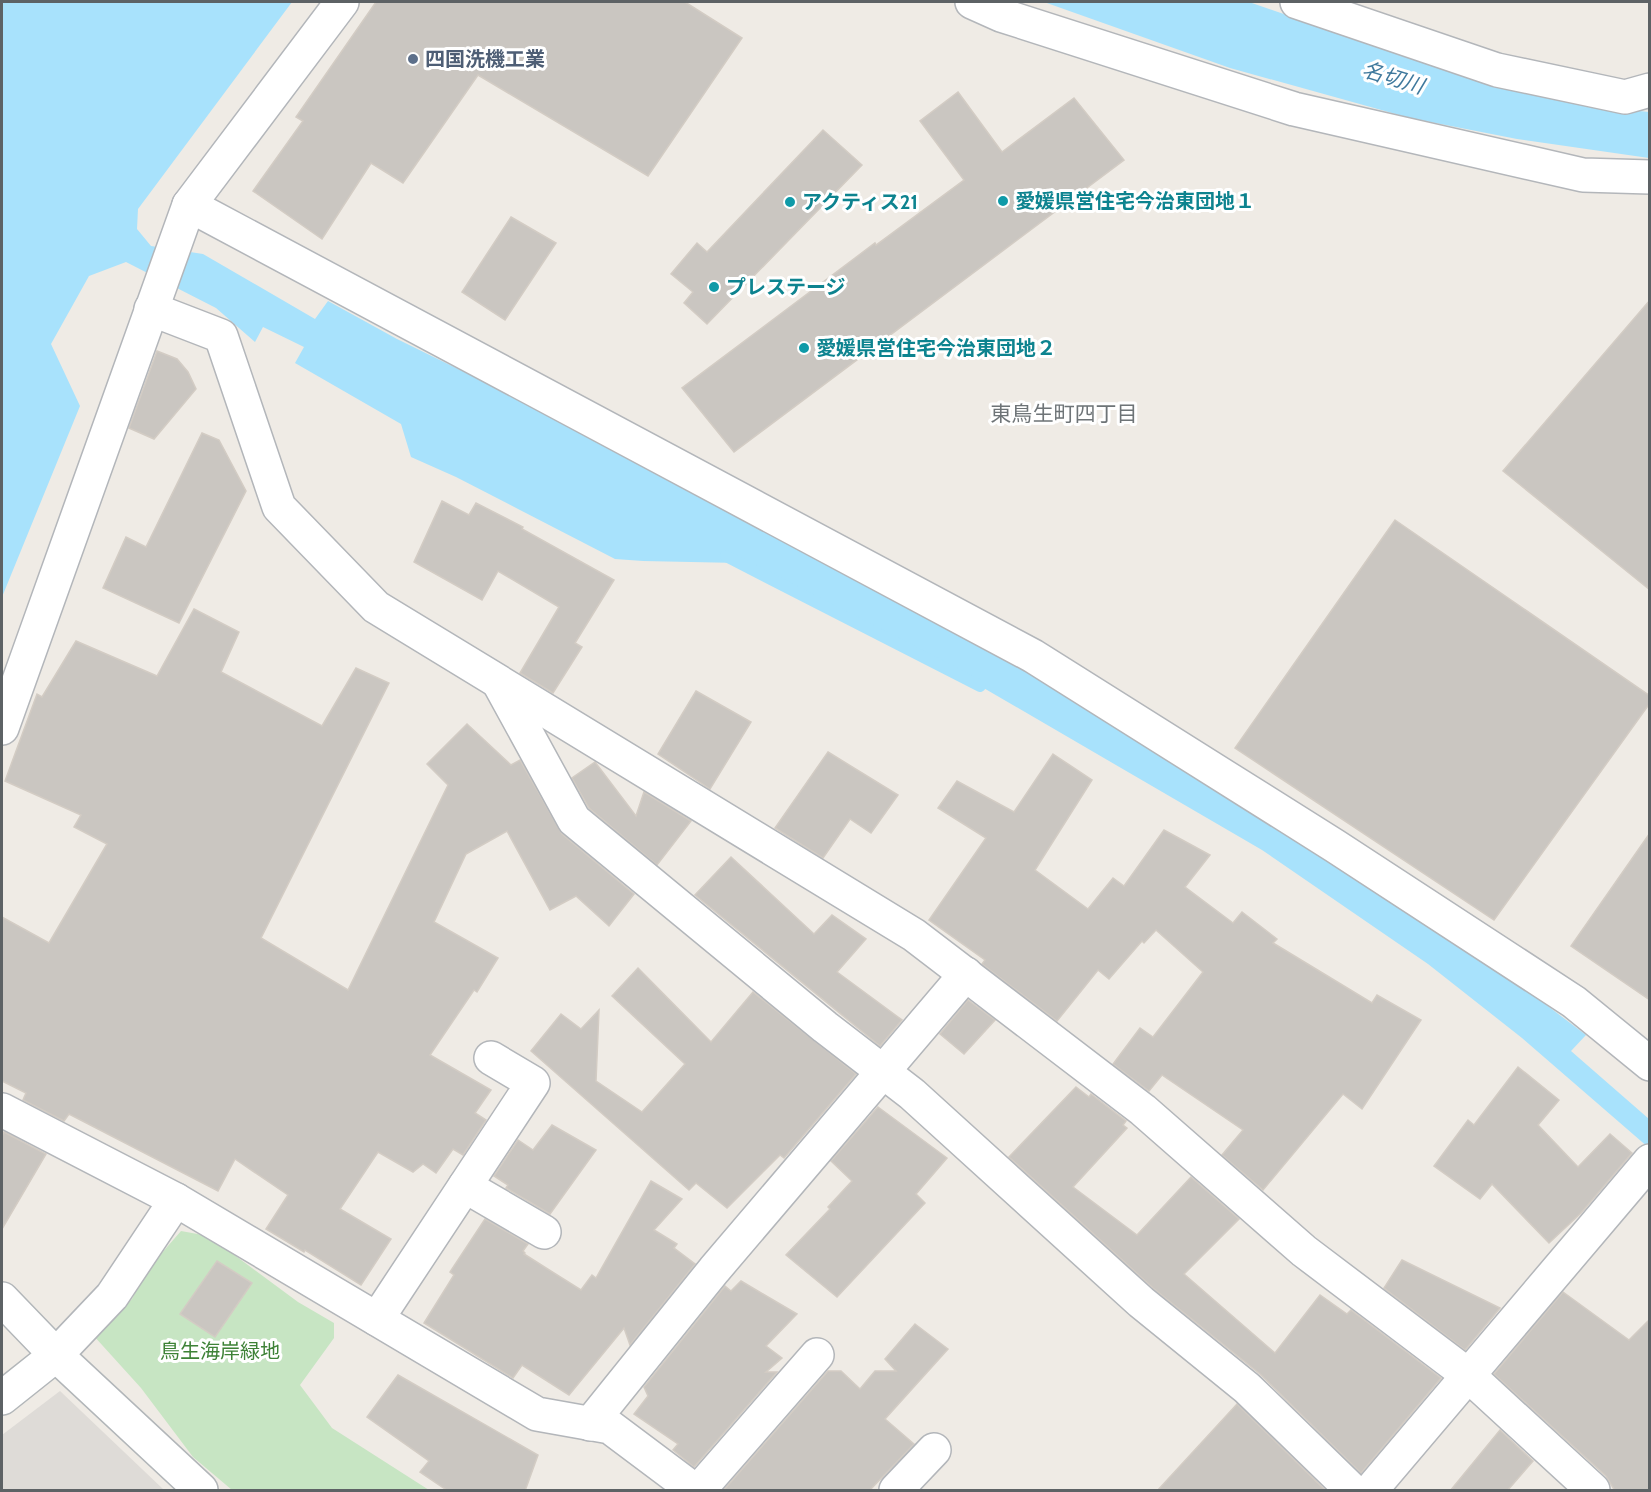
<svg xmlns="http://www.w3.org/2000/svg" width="1651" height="1492" font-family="Cabin,'Noto Sans JP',sans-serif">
	<rect width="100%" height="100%" fill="#efebe5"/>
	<!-- industrial -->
	<polygon fill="#dedbd7" points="60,1391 164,1490 2,1490 2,1435"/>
	<!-- green -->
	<polygon fill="#c7e5c3" points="181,1231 203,1235 229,1251 298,1302 334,1323 334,1338 300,1385 332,1428 429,1490 232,1490 193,1457 141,1388 93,1335 132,1299 147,1270"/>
	<!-- water -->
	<g fill="#a8e2fc">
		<polygon points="2,2 292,2 138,209 137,229 151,246 203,254 315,319 328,301 397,339 501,390 972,634 1495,966 1586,1035 1571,1051 1649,1119 1649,1148 1522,1038 1428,964 1262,850 975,683 739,563 643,561 615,559 456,477 411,457 401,424 295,363 304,347 263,327 255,342 216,308 126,262 89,276 51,344 80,406 2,597"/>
		<polygon points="1044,2 1249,2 1379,47 1550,99 1611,108 1649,112 1649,158 1517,139 1410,118 1230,68"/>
	</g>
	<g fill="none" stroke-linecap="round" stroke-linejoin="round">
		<!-- stream -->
		<polyline stroke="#a8e2fc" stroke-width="12" points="726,556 980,686"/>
	</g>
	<!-- building -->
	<g fill="#cac6c1" stroke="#d3ccc4" stroke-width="1.5">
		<polygon points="376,2 685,2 742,38 648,176 478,75 403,183 371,163 322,239 253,191 303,121 296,117"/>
		<polygon points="958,92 1002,152 1074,98 1124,160 734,452 682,388 875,243 876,245 964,180 920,121"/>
		<polygon points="823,130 862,165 707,324 684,303 693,292 671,274 697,243 707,252"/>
		<polygon points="511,217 556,243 505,320 462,292"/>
		<polygon points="1650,300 1650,590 1503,471"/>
		<polygon points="157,351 177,359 188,372 196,389 154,439 129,428"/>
		<polygon points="202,433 219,440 246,491 179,623 103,588 126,537 146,547"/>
		<polygon points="442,501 469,515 476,503 523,527 522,529 614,580 575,643 582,647 553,693 520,673 559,607 498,571 482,600 414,562"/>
		<polygon points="1395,520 1650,696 1650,703 1494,920 1235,748"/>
		<polygon points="194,609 239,632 221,672 322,726 356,668 389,683 261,938 348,990 448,785 427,764 467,724 511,765 520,760 562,834 634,894 609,926 576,896 550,910 507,831 466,854 434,922 498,958 477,992 474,990 430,1055 491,1090 475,1113 486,1120 463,1155 453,1149 436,1173 423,1164 413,1172 378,1152 340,1209 391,1239 361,1285 305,1250 304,1252 266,1229 288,1195 235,1159 218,1191 69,1114 64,1121 23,1100 26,1093 2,1081 2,917 49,943 107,844 74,827 81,815 5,781 37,694 42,697 76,641 157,676"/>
		<polygon points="696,691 751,722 710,789 658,754"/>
		<polygon points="828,752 898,795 871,833 850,819 823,858 775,828"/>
		<polygon points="1053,754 1092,780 1035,870 1088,909 1113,878 1124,886 1164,830 1210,855 1185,887 1233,923 1242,912 1277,939 1273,943 1372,1003 1377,995 1421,1020 1362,1109 1343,1094 1263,1190 1222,1155 1243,1130 1162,1075 1149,1091 1113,1064 1140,1028 1153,1037 1203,972 1156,930 1144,943 1142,941 1109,979 1098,970 1057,1021 982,964 985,960 929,920 986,838 938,808 957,781 1014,812"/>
		<polygon points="595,762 636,816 644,792 691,821 657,865 589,808 572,778"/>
		<polygon points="1650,833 1650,1000 1571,946"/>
		<polygon points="731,857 814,934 832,915 866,939 837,972 902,1020 880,1046 695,895"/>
		<polygon points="638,968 711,1042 753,992 856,1074 784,1158 780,1155 727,1208 696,1183 689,1190 531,1051 561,1014 581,1029 599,1010 596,1081 642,1112 685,1064 612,996"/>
		<polygon points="968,1000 995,1020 964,1054 940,1034"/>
		<polygon points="1518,1067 1559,1100 1538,1125 1578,1167 1610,1134 1632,1153 1581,1213 1549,1243 1492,1184 1480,1199 1434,1166 1468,1120 1474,1125"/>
		<polygon points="1076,1087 1089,1097 1091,1094 1126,1121 1123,1125 1127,1128 1073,1187 1137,1235 1191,1177 1239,1219 1184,1274 1275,1353 1320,1295 1347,1314 1351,1310 1441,1378 1361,1473 1260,1374 1153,1288 1009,1157"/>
		<polygon points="878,1107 947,1158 916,1194 925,1203 837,1297 786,1255 830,1209 828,1207 852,1181 831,1161"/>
		<polygon points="552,1125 596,1150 550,1214 506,1188 508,1185 494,1176 518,1140 533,1150"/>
		<polygon points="4,1132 46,1154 2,1229 2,1136"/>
		<polygon points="651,1181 682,1199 654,1230 677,1244 674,1248 695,1264 630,1345 624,1328 569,1395 522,1365 513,1378 424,1323 454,1275 450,1272 485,1219 528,1244 523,1251 525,1253 524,1254 581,1290 592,1275 596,1278"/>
		<polygon points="1402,1260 1500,1308 1465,1350 1384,1288"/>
		<polygon points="217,1261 252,1283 215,1337 180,1314"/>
		<polygon points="741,1281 797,1314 766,1346 782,1358 766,1372 777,1372 694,1467 673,1450 678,1444 634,1414 648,1396 644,1387 725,1286 731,1291"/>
		<polygon points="1563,1292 1629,1340 1650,1319 1650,1491 1615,1491 1606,1476 1494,1374"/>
		<polygon points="915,1324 948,1349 885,1419 914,1444 869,1491 723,1491 828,1371 841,1371 860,1389 875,1371 896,1371 885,1359"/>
		<polygon points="398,1375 538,1455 525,1491 448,1491 420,1472 429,1461 367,1417"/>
		<polygon points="1237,1404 1326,1491 1157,1491"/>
		<polygon points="1500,1430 1533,1461 1507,1491 1450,1491"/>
	</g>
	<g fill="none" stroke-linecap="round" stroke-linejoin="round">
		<defs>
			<g id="street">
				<polyline points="972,2 1001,15 1294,109 1583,175 1650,177"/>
				<polyline points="1297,2 1497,70 1625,97 1650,90"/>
				<polyline points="189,205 1033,656 1335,846 1574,1002 1650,1064"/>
				<polyline points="151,309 221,336 279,507 376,607 914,935 1143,1110 1304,1251 1468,1375 1593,1490"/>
				<polyline points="499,683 574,820 825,1027 912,1094 1141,1302 1247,1388 1352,1490"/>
				<polyline points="2,728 189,205 342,2"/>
				<polyline points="2,1110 176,1200 537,1414 610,1427 694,1490"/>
				<polyline points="465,1186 544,1232"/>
				<polyline points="377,1319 533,1083 491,1058"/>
				<polyline points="56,1355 112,1296 176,1200"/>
				<polyline points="590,1424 714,1270 966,974"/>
				<polyline points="699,1490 817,1355"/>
				<polyline points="896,1490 934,1450"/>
				<polyline points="1371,1490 1650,1161"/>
			</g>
			<g id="secondary">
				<polyline points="2,1299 56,1355 201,1490"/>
				<polyline points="2,1398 56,1355"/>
			</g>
		</defs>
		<!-- street casing -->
		<use href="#street" stroke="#b3b6ba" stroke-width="36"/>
		<!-- secondary casing -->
		<use href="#secondary" stroke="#b2b6b9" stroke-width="36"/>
		<!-- street -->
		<use href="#street" stroke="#fff" stroke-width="33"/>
		<!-- secondary -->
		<use href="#secondary" stroke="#fff" stroke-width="33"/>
	</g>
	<!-- markers -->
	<circle fill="#5c6f8a" stroke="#fff" stroke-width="2" cx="413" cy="59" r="6"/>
	<g fill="#0f9aa8" stroke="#fff" stroke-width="2">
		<circle cx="1003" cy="201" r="6"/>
		<circle cx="790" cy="202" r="6"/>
		<circle cx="714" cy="287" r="6"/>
		<circle cx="804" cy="348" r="6"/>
	</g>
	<g text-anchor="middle" stroke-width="6" stroke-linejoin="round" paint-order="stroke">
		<!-- service labels -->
		<g font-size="20" font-weight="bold" fill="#4e5e75" stroke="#fff" text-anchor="start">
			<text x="425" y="66">四国洗機工業</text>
		</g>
		<!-- culture labels -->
		<g font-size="20" font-weight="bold" fill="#0d838f" stroke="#fff" text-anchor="start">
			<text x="1015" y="208">愛媛県営住宅今治東団地１</text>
			<text x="802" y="209">アクティス21</text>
			<text x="726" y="294">プレステージ</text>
			<text x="816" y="355">愛媛県営住宅今治東団地２</text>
		</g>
		<!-- park labels -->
		<g font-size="20" fill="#3e8237" stroke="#fff">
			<text x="220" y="1358">鳥生海岸緑地</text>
		</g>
		<!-- water labels -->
		<g font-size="21" font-style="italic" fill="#3f799d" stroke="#fff">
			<text transform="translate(1393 78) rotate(17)" y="7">名切川</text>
		</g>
		<!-- neighbourhood labels -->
		<g font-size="21" fill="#6e7477" stroke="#fff">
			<text x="1064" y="421">東鳥生町四丁目</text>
		</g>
	</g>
	<!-- border -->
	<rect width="1651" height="1492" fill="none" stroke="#5d6265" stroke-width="6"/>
</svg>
